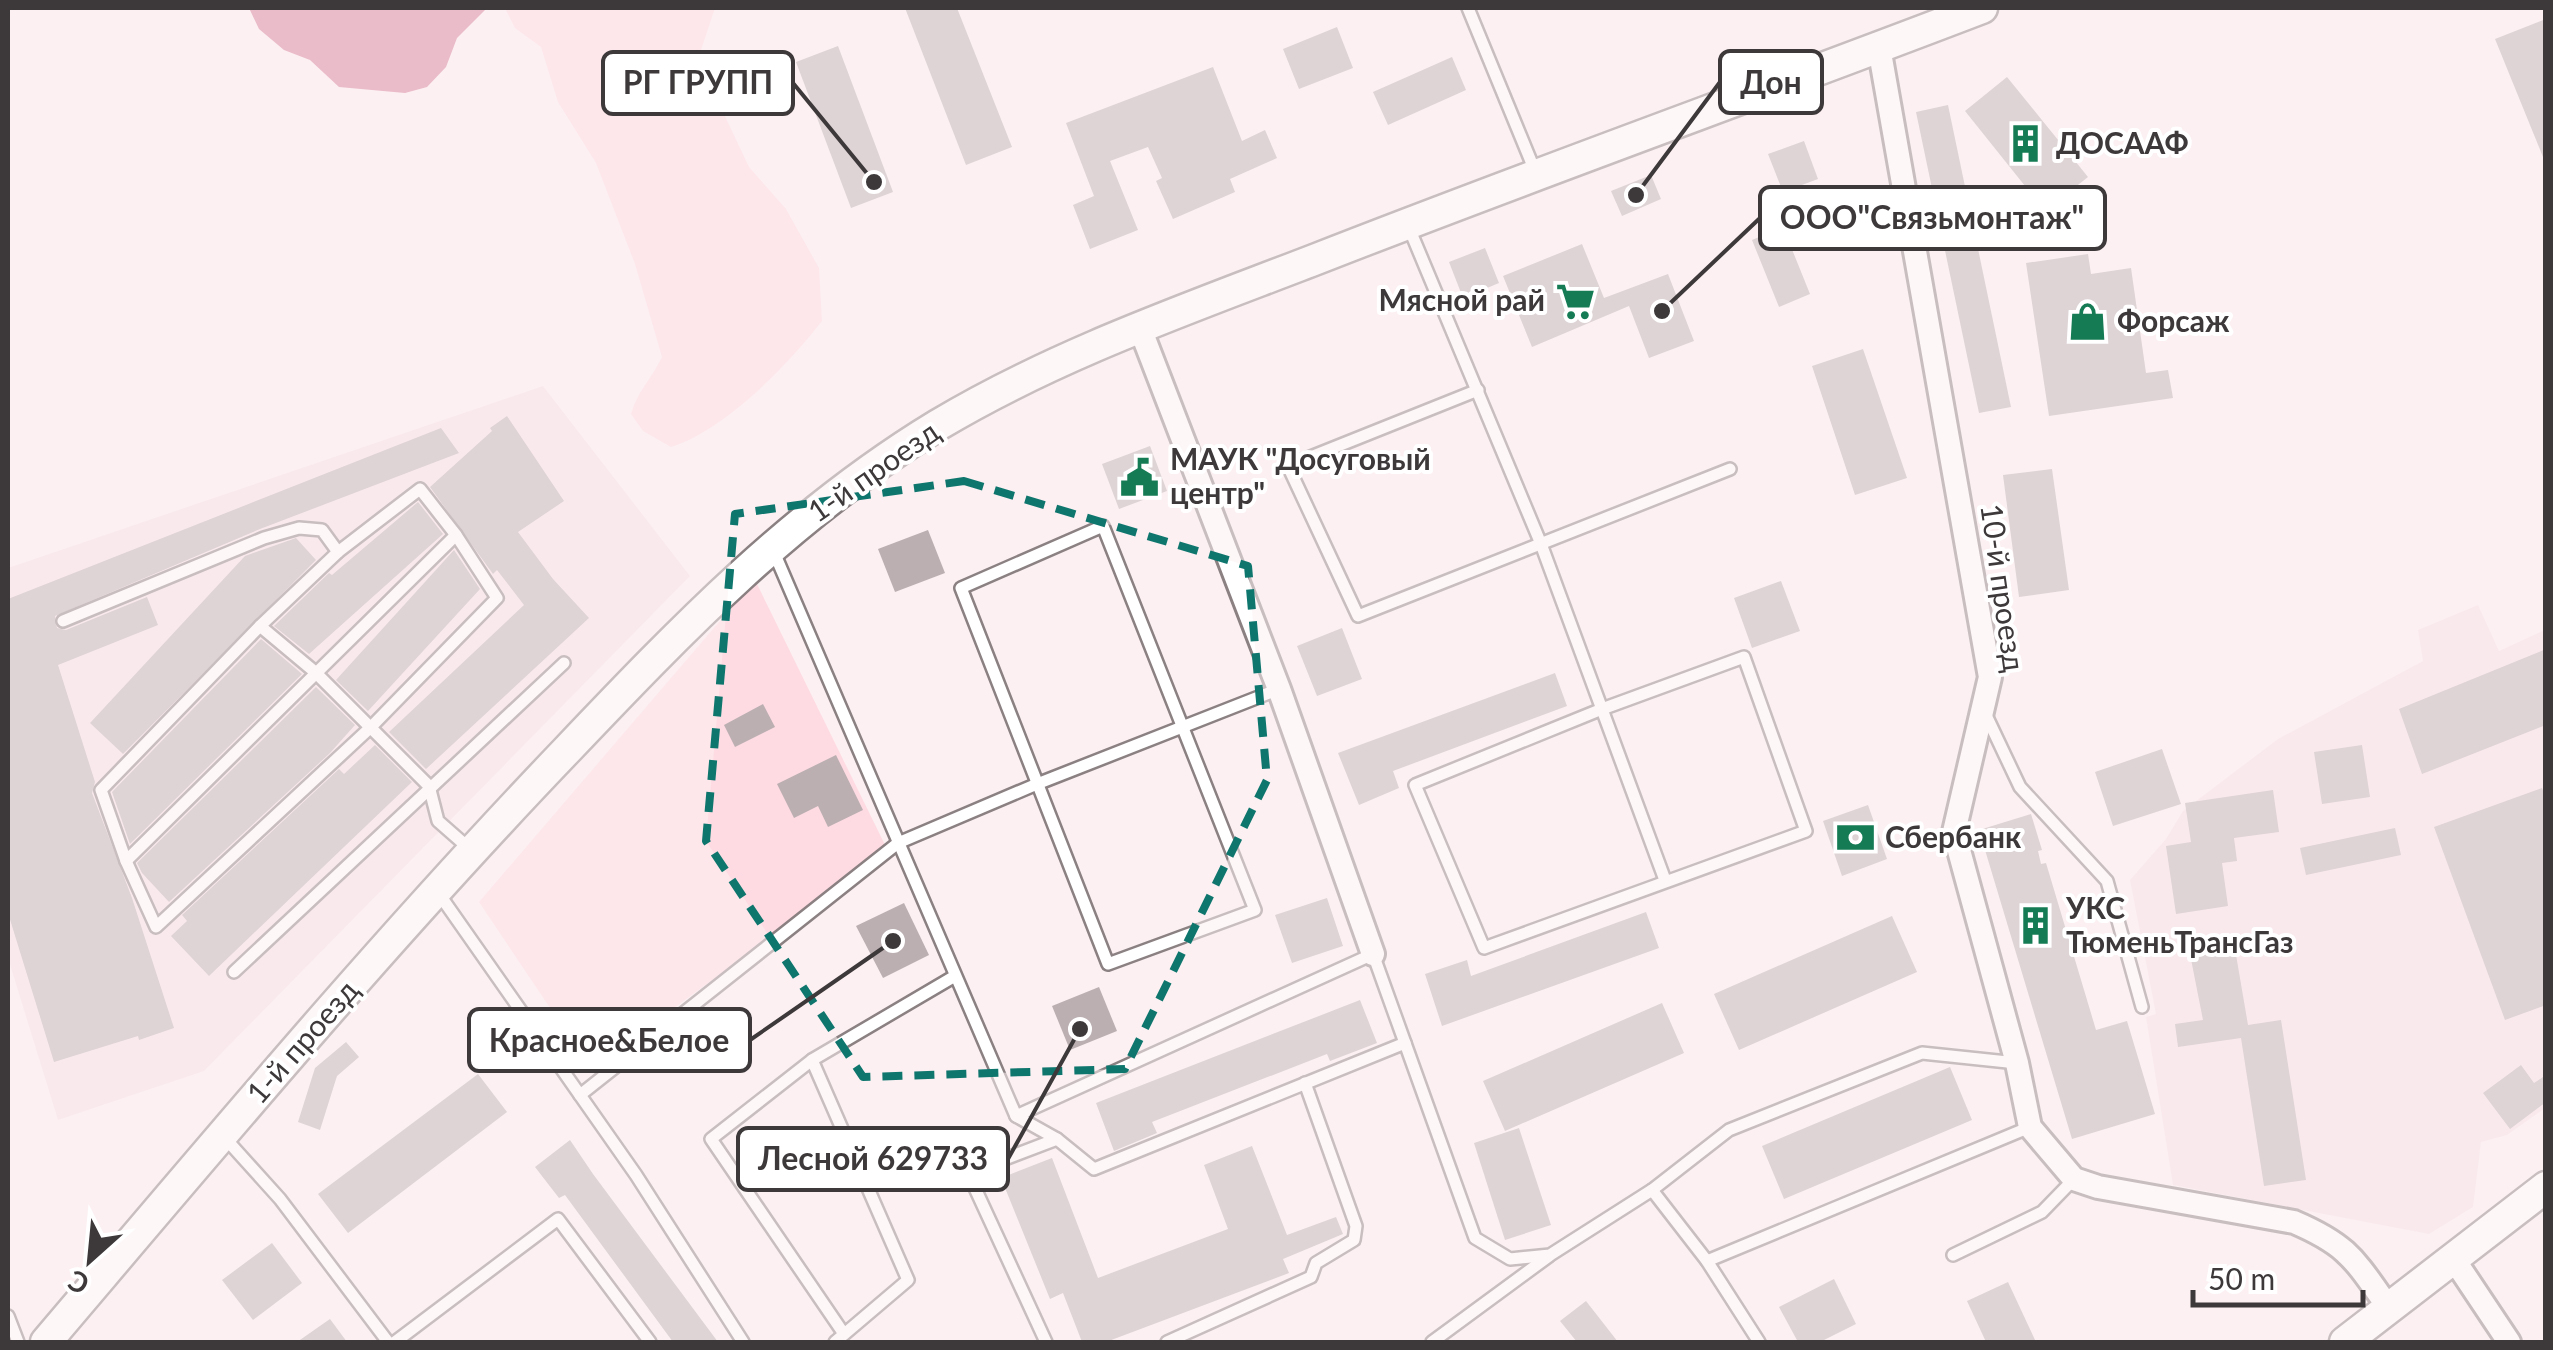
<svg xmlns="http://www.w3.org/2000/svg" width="2553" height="1350" font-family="Lato,sans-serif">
	<rect width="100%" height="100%" fill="#fcf0f2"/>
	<!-- built -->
	<g fill="#f7e1e6">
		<polygon points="543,386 690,576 204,1071 58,1120 8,958 8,568"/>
		<polygon points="2478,605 2499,651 2545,630 2545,1108 2507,1135 2481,1142 2473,1207 2429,1234 2173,1185 2146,1017 2156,1014 2130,880 2166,839 2183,811 2278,739 2423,661 2418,630"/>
	</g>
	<!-- green -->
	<g fill="#fedbe3">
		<path d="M505 8H715L698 59 749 167 786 209 819 268 822 321C788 365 725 430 671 447L643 431 631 414C637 392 652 378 662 357L635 264 596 163 558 102 541 47 515 28Z"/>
		<polygon points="755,580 888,851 591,1069 479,902"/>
	</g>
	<!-- water -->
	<polygon fill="#d67b95" points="249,8 485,8 486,9 457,38 446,67 427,87 405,93 339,87 310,60 284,50 259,29"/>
	<!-- building -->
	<g fill="#bbafb2">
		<polygon points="905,8 957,8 1012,147 966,165"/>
		<polygon points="2546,19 2546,162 2545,162 2495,39"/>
		<polygon points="1337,27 1353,68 1299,89 1283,49"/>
		<polygon points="838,46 893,192 851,208 796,62"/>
		<polygon points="1452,57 1466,90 1388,125 1373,92"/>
		<polygon points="1213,67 1242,141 1265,130 1277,158 1230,179 1235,192 1173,219 1156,181 1162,178 1148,147 1110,161 1138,230 1090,249 1073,205 1094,196 1066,123"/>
		<polygon points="2007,77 2088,177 2045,211 1965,111"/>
		<polygon points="1948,105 2011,407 1979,413 1916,112"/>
		<polygon points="1804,141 1818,179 1783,192 1768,154"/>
		<polygon points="1651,175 1661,199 1622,216 1611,191"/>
		<polygon points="1783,227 1810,294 1779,307 1752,240"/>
		<polygon points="1582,244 1604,298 1668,274 1694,341 1649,358 1629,306 1532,347 1503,276"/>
		<polygon points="1485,248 1499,283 1463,298 1449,262"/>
		<polygon points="2088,254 2091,274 2131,268 2146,373 2168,370 2173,398 2049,416 2026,263"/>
		<polygon points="1863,349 1907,478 1855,495 1812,366"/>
		<polygon points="507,416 564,501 518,532 553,579 589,618 426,769 389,732 524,605 497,570 493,574 430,487 492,431 490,428"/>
		<polygon points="441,428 459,453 260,529 55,616 57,628 66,630 147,597 158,625 58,665 95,782 92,793 132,898 174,1028 139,1040 138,1036 54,1062 8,913 8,599"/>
		<polygon points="1150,446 1167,491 1119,509 1102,464"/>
		<polygon points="2052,469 2069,590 2019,597 2003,475"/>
		<polygon points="418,502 443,534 309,654 274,626 329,573 332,575"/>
		<polygon points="928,530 945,573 895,592 878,549"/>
		<polygon points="296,538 316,560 123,754 90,723 245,556"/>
		<polygon points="454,550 480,589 368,711 336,680"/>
		<polygon points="1781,581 1800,631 1752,648 1734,598"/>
		<polygon points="1342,628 1362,679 1317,696 1297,646"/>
		<polygon points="261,639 302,674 130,844 112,792"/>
		<polygon points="2546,649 2546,725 2422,774 2399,709"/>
		<polygon points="1555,673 1567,706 1393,771 1399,788 1359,805 1338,753"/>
		<polygon points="316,687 355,725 330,753 169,902 142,873 137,863"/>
		<polygon points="763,704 775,727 735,747 724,725"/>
		<polygon points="375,745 412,782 209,976 171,936 187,921 182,915 339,769 344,774"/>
		<polygon points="2362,745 2370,797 2322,804 2314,752"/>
		<polygon points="2162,749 2181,804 2113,826 2095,772"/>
		<polygon points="836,755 863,810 828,827 818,806 794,818 777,784"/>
		<polygon points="2542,788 2546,798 2546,1005 2505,1020 2434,827"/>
		<polygon points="2273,790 2279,832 2234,838 2237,861 2222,863 2228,906 2176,914 2166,846 2191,842 2185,803"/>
		<polygon points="1868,805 1887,859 1842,876 1823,821"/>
		<polygon points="2031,814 2042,850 2038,851 2041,864 2046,863 2096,1030 2127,1021 2155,1114 2072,1139 1979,830"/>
		<polygon points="2395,828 2401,855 2306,875 2300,848"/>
		<polygon points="1327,898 1343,946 1292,963 1275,915"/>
		<polygon points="904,903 929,955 883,978 856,926"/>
		<polygon points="1646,912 1659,948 1442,1026 1425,974 1467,960 1471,976"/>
		<polygon points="1892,916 1917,972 1739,1050 1714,994"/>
		<polygon points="2234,943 2248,1025 2281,1020 2306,1180 2264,1186 2241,1038 2178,1047 2175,1024 2203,1020 2189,949"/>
		<polygon points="1099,987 1117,1031 1070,1050 1052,1006"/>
		<polygon points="1360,1000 1377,1043 1330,1061 1327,1054 1152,1122 1157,1133 1114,1151 1096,1103"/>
		<polygon points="1662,1003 1684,1053 1505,1131 1483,1081"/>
		<polygon points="346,1042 359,1057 337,1076 320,1130 298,1122 315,1068"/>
		<polygon points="2521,1065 2534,1083 2546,1075 2546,1102 2510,1129 2483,1093"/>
		<polygon points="1950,1067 1972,1120 1784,1199 1762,1146"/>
		<polygon points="478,1074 507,1112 348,1233 318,1194"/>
		<polygon points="1519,1128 1551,1225 1505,1240 1474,1143"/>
		<polygon points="570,1140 593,1174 718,1342 673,1342 565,1195 559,1198 535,1167"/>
		<polygon points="1252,1146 1287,1235 1336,1217 1343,1234 1283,1259 1289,1273 1106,1342 1082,1342 1063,1293 1050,1299 1001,1178 1052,1158 1098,1278 1228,1229 1204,1165"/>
		<polygon points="272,1243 302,1283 253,1320 222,1280"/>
		<polygon points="1834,1279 1856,1324 1820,1342 1798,1342 1779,1307"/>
		<polygon points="2008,1282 2036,1342 1986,1342 1967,1301"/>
		<polygon points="1586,1301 1618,1342 1577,1342 1560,1321"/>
		<polygon points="330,1319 347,1342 297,1342"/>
	</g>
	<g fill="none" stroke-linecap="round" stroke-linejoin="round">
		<defs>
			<g id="service">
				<polyline points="1468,8 1535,171"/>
				<polyline points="1407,223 1541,544 1665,880"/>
				<polyline points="1478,390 1288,466 1358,616 1730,469"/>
				<polygon points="420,489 456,535 497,598 371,727 156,927 126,861 101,790 260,626 338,552"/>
				<polygon points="1103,526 1255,910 1108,964 961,588"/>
				<polyline points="773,550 1016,1116 1057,1139 1094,1169 1405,1043 1475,1238 1510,1259 1550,1255 1652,1190 1729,1130 1922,1053 2017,1063"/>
				<polyline points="63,621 264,538 299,528 322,530 338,552"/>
				<polyline points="260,626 315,672 429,786 438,821 471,850"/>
				<polygon points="1744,657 1806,831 1484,948 1415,785 1602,709"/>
				<polyline points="1985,713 2020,787 2107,881 2142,1007"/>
				<polyline points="126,861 456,535"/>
				<polyline points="437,891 636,1175 743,1342"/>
				<polyline points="234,972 564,663"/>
				<polyline points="812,1060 908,1280 835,1342"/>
				<polyline points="580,1095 898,843 1037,784 1279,689"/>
				<polyline points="1016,1116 1373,954 1405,1043"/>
				<polyline points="225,1138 280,1199 388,1342"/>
				<polyline points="1652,1190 1707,1261 1759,1342"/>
				<polyline points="1953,1255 2042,1212 2074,1179"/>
				<polyline points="1707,1261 2030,1127"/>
				<polyline points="8,1316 18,1342"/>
				<polyline points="844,1334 711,1139 812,1060 955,976"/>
				<polyline points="395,1342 558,1219 650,1342"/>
				<polyline points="1046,1342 968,1173 1057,1139"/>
				<polyline points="1167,1342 1311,1277 1316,1263 1354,1240 1356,1226 1305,1083"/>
				<polyline points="1432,1342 1549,1256"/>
			</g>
			<g id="minor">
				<path d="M1879 47 1990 677 1954 832 2017 1063 2030 1127 2074 1179 2098 1187 2294 1222C2350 1246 2355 1261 2389 1308"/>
				<polyline points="1140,328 1279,689 1373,954"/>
				<polyline points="2453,1258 2509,1342"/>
			</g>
			<g id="tertiary">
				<path d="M46 1342C216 1142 384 941 566 751 681 630 793 513 938 425 1055 355 1187 309 1314 260 1536 173 1760 93 1982 8"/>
				<polyline points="2345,1342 2546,1187"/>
			</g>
		</defs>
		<!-- service casing -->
		<use href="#service" stroke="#8b8082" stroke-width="16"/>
		<!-- minor casing -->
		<use href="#minor" stroke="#8b8082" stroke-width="28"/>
		<!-- tertiary casing -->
		<use href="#tertiary" stroke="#8b8082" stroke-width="35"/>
		<!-- service -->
		<use href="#service" stroke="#fff" stroke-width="11"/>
		<!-- minor -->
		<use href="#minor" stroke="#fff" stroke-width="22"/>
		<!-- tertiary -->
		<use href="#tertiary" stroke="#fff" stroke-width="30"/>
	</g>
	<!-- marked area -->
	<path d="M0 0H2553V1350H0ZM964 481 1248 566 1267 780 1125 1069 863 1077 706 841 735 514Z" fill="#fcf0f2" fill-opacity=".55" fill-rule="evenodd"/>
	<path fill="none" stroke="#0f766e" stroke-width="8" stroke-dasharray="20 12" stroke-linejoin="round" d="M964 481 1248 566 1267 780 1125 1069 863 1077 706 841 735 514Z"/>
	<!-- icons -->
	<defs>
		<symbol id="building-bare" viewBox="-9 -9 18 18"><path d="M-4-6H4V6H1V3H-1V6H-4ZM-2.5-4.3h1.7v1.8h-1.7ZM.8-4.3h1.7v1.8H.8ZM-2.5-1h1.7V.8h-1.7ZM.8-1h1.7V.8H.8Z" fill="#147b54" stroke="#fff" stroke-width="2.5" paint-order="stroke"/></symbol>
		<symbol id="supermarket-bare" viewBox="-9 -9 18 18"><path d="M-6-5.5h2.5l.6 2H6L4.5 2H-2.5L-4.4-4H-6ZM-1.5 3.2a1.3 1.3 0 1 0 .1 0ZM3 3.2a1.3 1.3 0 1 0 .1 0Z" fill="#147b54" stroke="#fff" stroke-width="2.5" paint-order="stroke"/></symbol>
		<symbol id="shop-bare" viewBox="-9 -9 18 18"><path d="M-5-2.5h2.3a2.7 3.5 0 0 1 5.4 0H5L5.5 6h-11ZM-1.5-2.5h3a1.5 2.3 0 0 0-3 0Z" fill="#147b54" stroke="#fff" stroke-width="2.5" paint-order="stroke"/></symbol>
		<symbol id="civic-bare" viewBox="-9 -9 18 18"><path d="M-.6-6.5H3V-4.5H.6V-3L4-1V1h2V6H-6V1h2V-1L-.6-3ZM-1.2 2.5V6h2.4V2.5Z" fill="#147b54" stroke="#fff" stroke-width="2.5" paint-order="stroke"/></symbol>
		<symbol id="bank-bare" viewBox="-9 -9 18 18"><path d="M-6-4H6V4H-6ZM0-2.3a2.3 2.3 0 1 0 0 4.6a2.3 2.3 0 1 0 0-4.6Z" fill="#147b54" stroke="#fff" stroke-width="2.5" paint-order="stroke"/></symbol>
	</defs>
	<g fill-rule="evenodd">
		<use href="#building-bare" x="1998" y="116" width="55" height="55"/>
		<use href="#supermarket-bare" x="1548" y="274" width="55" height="55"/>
		<use href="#shop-bare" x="2060" y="294" width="55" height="55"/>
		<use href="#civic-bare" x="1112" y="450" width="55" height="55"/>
		<use href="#bank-bare" x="1828" y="810" width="55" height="55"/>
		<use href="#building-bare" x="2008" y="898" width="55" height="55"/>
	</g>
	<g text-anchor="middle" stroke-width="8" stroke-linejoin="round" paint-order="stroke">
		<!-- poi labels -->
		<g font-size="30" font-weight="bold" fill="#3d3839" stroke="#fff" text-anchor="start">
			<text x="2056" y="154">ДОСААФ</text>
			<text x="1545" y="311" text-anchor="end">Мясной рай</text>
			<text x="2117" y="332">Форсаж</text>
			<text x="1170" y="470">МАУК "Досуговый<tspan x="1170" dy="34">центр"</tspan></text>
			<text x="1885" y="848">Сбербанк</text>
			<text x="2066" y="919">УКС<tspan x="2066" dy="34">ТюменьТрансГаз</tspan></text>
		</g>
		<!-- street labels -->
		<g font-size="30" fill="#3d3839" stroke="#fff">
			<text transform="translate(874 472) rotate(-35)" y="10">1-й проезд</text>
			<text transform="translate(2002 588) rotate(82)" y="10">10-й проезд</text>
			<text transform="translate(303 1042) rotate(-49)" y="10">1-й проезд</text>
		</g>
	</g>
	<!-- callouts -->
	<path fill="none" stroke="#3d3839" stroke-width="4" d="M1636 195L1720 82M874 182L793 83M1662 311L1760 218M893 941L750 1040M1080 1029L1008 1159"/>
	<g fill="#3d3839" stroke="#fff" stroke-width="4">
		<circle cx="1636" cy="195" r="10"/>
		<circle cx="874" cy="182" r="10"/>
		<circle cx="1662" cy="311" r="10"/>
		<circle cx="893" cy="941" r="10"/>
		<circle cx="1080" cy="1029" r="10"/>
	</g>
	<g fill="#fff" stroke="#3d3839" stroke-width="4">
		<rect x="1720" y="51" width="102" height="62" rx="10"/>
		<rect x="603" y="52" width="190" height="62" rx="10"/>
		<rect x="1760" y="187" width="345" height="62" rx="10"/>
		<rect x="469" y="1009" width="281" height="62" rx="10"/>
		<rect x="738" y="1128" width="270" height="62" rx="10"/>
	</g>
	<g font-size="32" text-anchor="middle" font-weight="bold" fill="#3d3839">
		<text x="1771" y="94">Дон</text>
		<text x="698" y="94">РГ ГРУПП</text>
		<text x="1932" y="229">ООО"Связьмонтаж"</text>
		<text x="609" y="1052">Красное&amp;Белое</text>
		<text x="873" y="1170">Лесной 629733</text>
	</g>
	<!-- border -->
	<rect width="2553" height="1350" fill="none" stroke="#3d3839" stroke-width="20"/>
	<!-- north arrow -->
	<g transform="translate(90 1260) rotate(207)" stroke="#ffffff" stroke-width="8" paint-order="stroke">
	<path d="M0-8L18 38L0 25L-18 38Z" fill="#3d3839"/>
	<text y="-15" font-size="28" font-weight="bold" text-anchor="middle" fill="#3d3839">С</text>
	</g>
	<!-- scale -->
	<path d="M2193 1290v15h170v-15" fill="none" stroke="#3d3839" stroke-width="5"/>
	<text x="2208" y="1290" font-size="30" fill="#3d3839" stroke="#ffffff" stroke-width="8" paint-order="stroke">50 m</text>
</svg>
